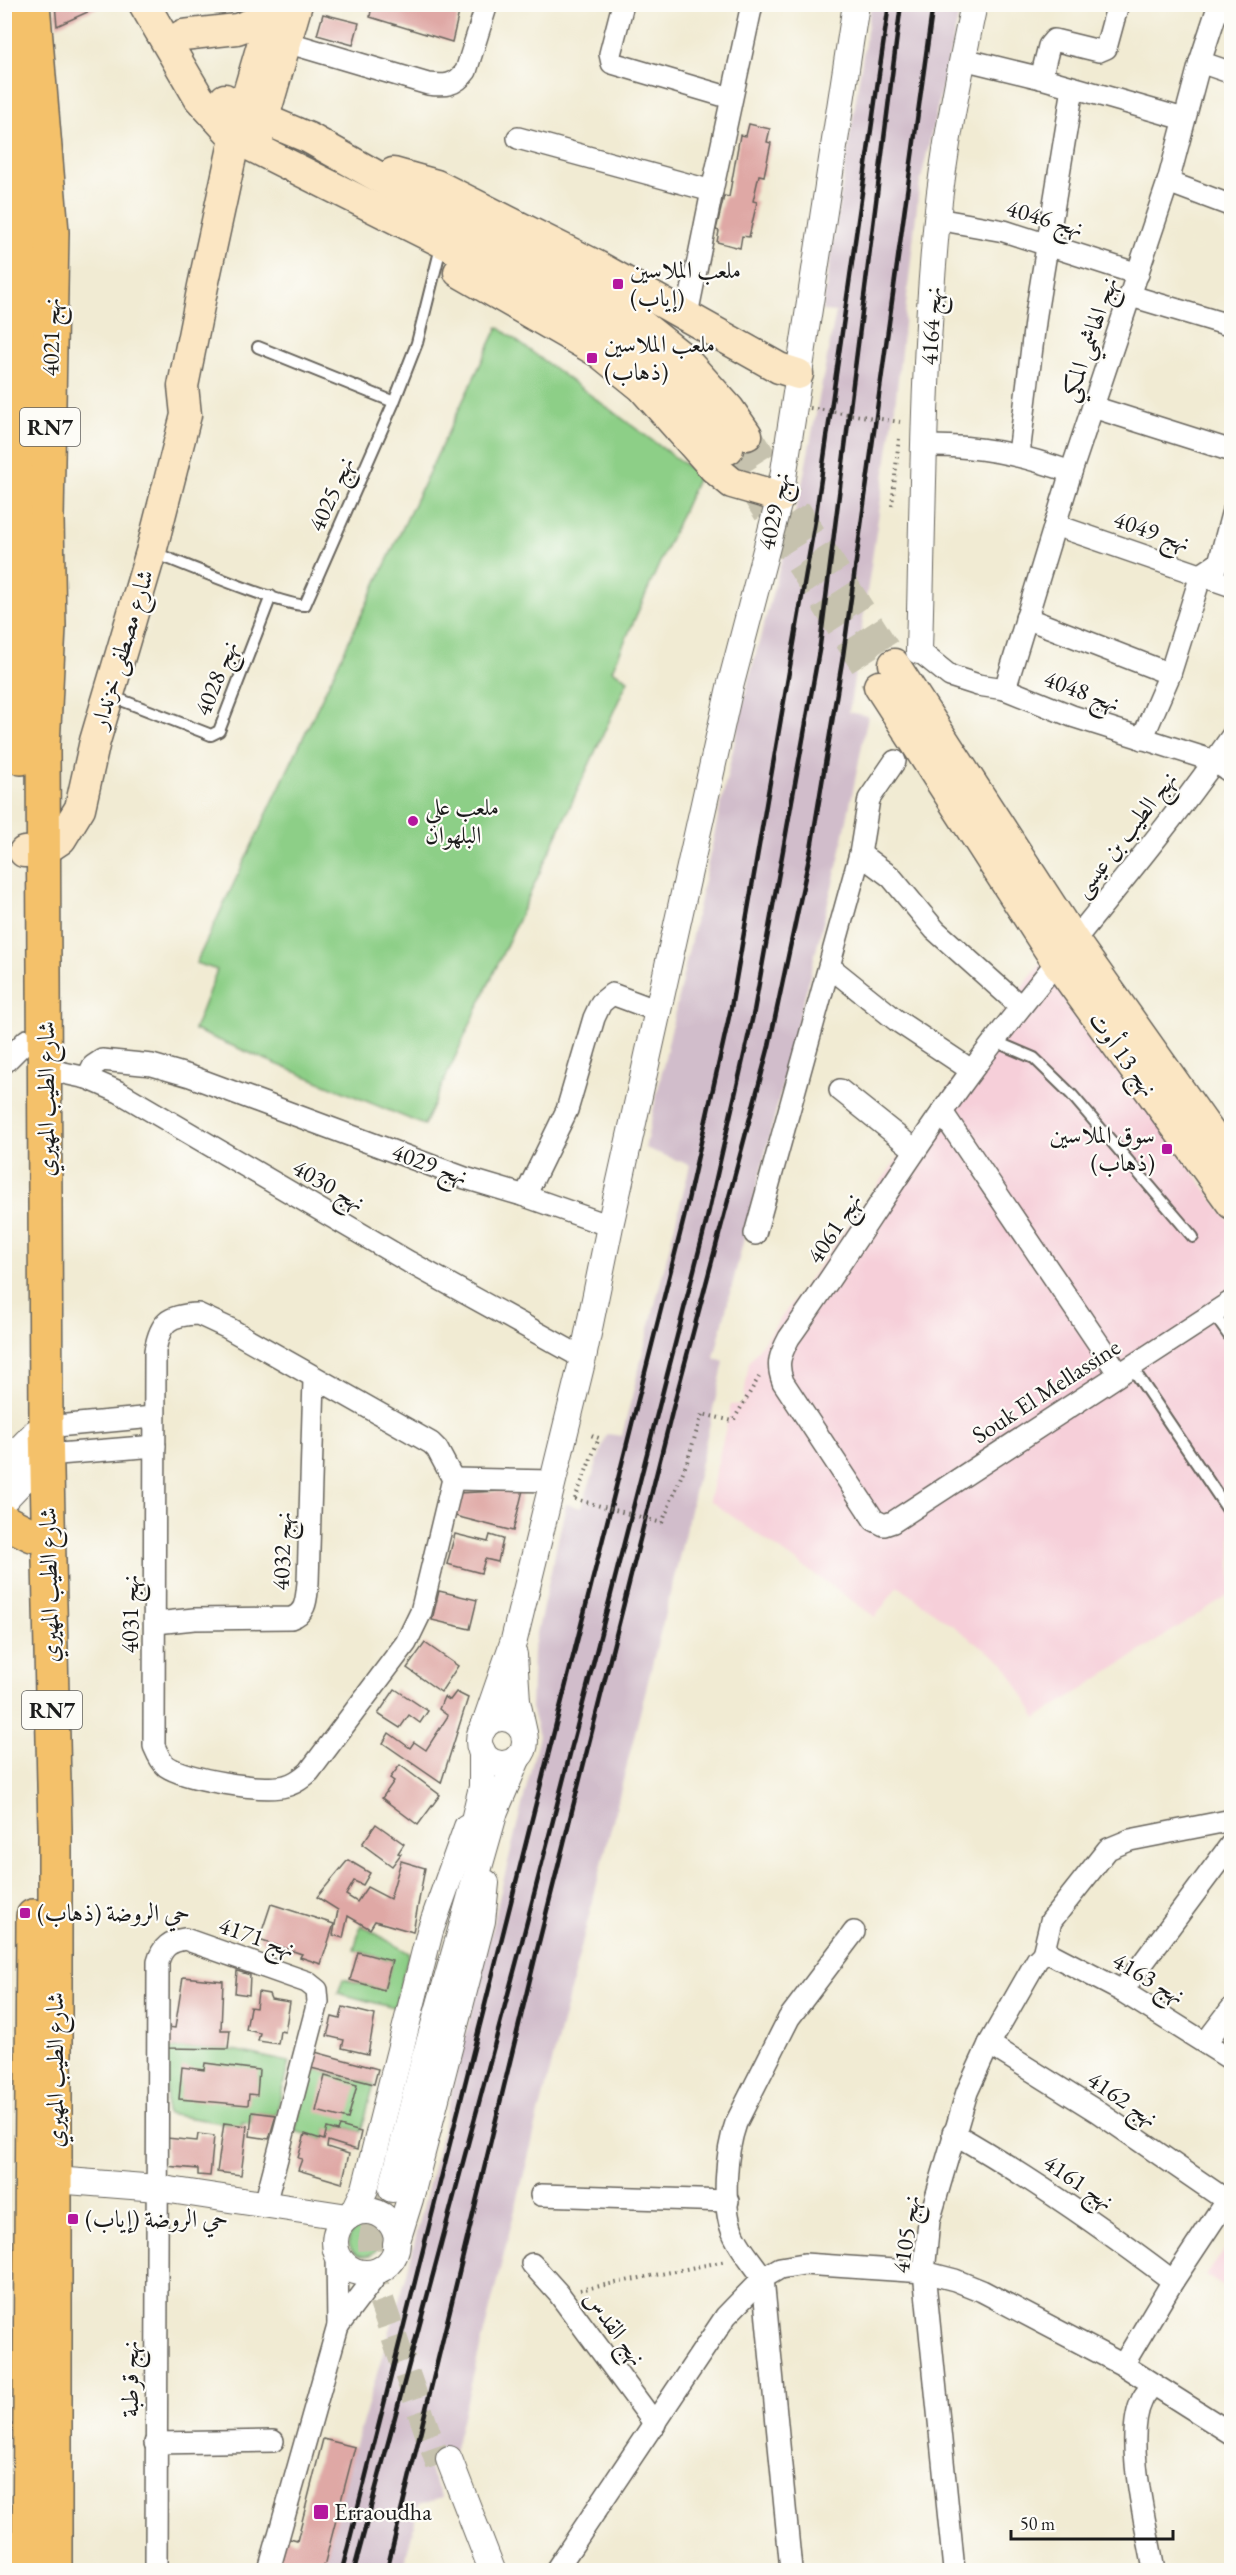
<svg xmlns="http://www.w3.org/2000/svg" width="1236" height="2575" font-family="'EB Garamond',Amiri,serif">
	<rect width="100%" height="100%" fill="#fdfcf7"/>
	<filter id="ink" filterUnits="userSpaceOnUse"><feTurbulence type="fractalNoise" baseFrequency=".0167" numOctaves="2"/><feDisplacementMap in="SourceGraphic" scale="12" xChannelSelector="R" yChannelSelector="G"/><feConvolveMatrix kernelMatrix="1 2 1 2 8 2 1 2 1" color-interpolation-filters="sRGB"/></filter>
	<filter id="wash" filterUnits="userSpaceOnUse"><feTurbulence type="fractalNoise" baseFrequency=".008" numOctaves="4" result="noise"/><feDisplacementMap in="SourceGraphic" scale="24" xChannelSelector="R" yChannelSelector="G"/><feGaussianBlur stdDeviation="1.35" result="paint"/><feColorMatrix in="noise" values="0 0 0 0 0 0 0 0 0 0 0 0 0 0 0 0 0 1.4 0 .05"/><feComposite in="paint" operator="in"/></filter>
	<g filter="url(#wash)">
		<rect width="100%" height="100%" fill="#f1ebd3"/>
		<!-- built -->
		<g fill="#f6cfd9">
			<polygon points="1041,962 1231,1224 1231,1593 1037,1718 1004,1663 898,1586 875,1617 709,1500 731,1405 743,1404 749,1362"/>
			<polygon points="1231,2240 1231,2291 1206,2276"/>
		</g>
		<!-- industrial -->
		<polygon fill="#d1bdcb" points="871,5 961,5 919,188 895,406 849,712 868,716 839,859 714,1358 724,1362 680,1554 454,2452 427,2464 442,2498 419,2505 403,2570 275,2570 297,2541 323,2439 355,2447 406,2277 539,1736 531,1708 533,1651 566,1504 581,1508 607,1434 622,1436 690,1165 645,1148 747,686 801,489 836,312 822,311"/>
		<!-- green -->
		<g fill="#8dcf87" stroke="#547652" stroke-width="1.5">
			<polygon points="498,327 699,475 612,670 628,680 424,1125 194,1030 217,970 196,963"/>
			<polygon points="361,1925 409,1953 394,2008 338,1993 343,1979 384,1989 392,1961 354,1950"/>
			<polygon points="166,2048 228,2049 289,2062 276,2115 252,2112 251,2123 242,2122 242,2126 167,2114"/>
			<polygon points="311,2068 374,2084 361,2132 341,2126 338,2131 327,2129 324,2140 295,2131"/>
			<circle cx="364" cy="2241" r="15"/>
		</g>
		<g id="blocks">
			<!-- building -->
			<g fill="#dfa8a5">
				<polygon points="55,4 105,4 57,26"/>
				<polygon points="372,4 461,4 452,42 370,17"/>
				<polygon points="323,14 359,23 353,45 317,35"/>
				<polygon points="749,124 770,129 767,142 771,143 764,176 759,175 753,201 757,202 749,237 742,236 740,248 717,242 719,231 716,230 724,196 729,197 740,135 746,136"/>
				<polygon points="523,1490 513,1531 451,1515 457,1493"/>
				<polygon points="455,1534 488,1542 490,1535 503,1539 498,1562 485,1559 481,1573 447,1564"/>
				<polygon points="439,1591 477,1600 470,1629 432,1620"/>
				<polygon points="425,1643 458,1666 441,1692 407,1668"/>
				<polygon points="395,1689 428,1711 420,1723 409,1715 400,1728 378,1714"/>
				<polygon points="456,1692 468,1698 441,1783 383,1743 389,1733 410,1748 414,1742 426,1750 448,1716 439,1709 444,1697 450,1700"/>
				<polygon points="400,1765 440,1795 418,1825 382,1798 394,1781 390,1778"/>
				<polygon points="376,1824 404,1844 398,1853 401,1854 392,1866 362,1844"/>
				<polygon points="348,1860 370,1873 363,1885 354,1881 346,1895 357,1902 367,1887 390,1899 401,1861 425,1868 413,1932 375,1921 370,1929 348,1916 343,1938 333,1935 338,1910 317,1897"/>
				<polygon points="271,1904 334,1924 321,1964 300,1957 302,1954 259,1940"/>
				<polygon points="358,1952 392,1961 384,1990 350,1980"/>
				<polygon points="237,1971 250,1975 249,1995 235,1993"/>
				<polygon points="183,1977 223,1981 221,2030 230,2030 228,2049 168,2048 168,2027 175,2028"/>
				<polygon points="258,1992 269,1994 271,1999 290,2002 285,2032 280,2031 278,2044 258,2041 260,2033 246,2030 250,2007 256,2008"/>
				<polygon points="343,2007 375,2015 368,2054 342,2048 344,2040 327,2036 332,2017 340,2019"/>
				<polygon points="315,2052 378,2069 374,2084 311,2068"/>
				<polygon points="205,2063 259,2070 257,2095 249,2094 248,2105 179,2099 182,2067 204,2070"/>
				<polygon points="325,2076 357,2085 348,2119 316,2111"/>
				<polygon points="252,2112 276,2115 269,2139 250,2136"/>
				<polygon points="224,2123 247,2126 241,2175 217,2172"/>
				<polygon points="340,2126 361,2132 357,2150 328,2141 327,2147 349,2154 342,2183 298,2170 302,2159 298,2158 305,2134 324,2140 327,2128 338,2131"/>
				<polygon points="198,2134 214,2136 210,2176 198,2175 198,2169 166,2166 167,2138 197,2141"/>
				<polygon points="323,2439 355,2447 323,2570 275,2570 283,2537 297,2541"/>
			</g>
		</g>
	</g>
	<g filter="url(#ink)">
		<use href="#blocks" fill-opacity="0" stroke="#67645c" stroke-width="1.5"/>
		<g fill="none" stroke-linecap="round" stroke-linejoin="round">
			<!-- tertiary-tunnel -->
			<polyline stroke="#c6c2ae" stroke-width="26" stroke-dasharray="26 13" stroke-linecap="butt" points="381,2186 371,2243 373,2277 439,2465"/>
			<!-- secondary-tunnel -->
			<g stroke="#c6c2ae" stroke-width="30" stroke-dasharray="30 15" stroke-linecap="butt">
				<polyline points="747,435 894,664"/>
				<polyline points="728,449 879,686"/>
			</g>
			<defs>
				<g id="service">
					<polyline points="258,347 394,402"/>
					<path d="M152 552C176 561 287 608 305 605L394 402 417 343 442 243"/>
					<polyline points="111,696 206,733 211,735 219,731 271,596"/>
					<polyline points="994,1041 1034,1058 1072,1095 1193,1237"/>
					<polyline points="1213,1313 1232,1340"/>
					<polyline points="1131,1366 1232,1516"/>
				</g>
				<g id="minor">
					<polyline points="623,4 610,54 612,63 731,98"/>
					<path d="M286 42 428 84C445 86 455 86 466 71L487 4"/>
					<polyline points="963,59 1041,78 1184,119"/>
					<polyline points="1200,62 1232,73"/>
					<polyline points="1041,78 1049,46 1054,40 1099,51 1106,48 1118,4"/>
					<polyline points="518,138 712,191 752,4"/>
					<polyline points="1168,182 1232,206"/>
					<polyline points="937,219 1004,231 1138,274"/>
					<polyline points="1131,296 1232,326"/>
					<polyline points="687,315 712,191"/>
					<polyline points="1093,407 1232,451"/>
					<path d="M924 446C979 445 1019 454 1071 472"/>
					<polyline points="1019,454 1036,314 1073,88"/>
					<polyline points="1055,525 1232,586"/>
					<polyline points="1026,618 1170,674"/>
					<polyline points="919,651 950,676 978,685 1005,689 1072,716 1214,761 1232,773"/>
					<polyline points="1005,689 1071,472 1168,182 1200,62 1219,4"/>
					<path d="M1232 736C1152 852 1057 956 973 1069 908 1156 852 1250 789 1338 780 1355 776 1364 783 1382L874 1520 884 1525 893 1522 1232 1301"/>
					<polyline points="1142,739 1170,674 1201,575 1219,563 1232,514"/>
					<polyline points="860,854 891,877 935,930 1020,1006"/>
					<polyline points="830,967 896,1020 971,1070"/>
					<polyline points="4,1063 27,1040"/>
					<polyline points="45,1069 87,1078 119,1092 409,1262 583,1358"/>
					<polyline points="87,1078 93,1066 102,1060 152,1065 190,1076 465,1178 522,1195 528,1190 567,1110 594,1018 601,1003 612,994 658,1011"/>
					<polyline points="840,1090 915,1150"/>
					<polyline points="942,1112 1119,1374"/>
					<polyline points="522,1195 610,1226"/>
					<polyline points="755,1234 860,854 869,799 895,761"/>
					<path d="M198 1314 228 1328 431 1443 437 1449 453 1479 421 1612 406 1643 309 1772C302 1778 295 1784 285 1786 263 1792 185 1779 166 1766 160 1761 157 1753 154 1746L155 1351C160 1322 168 1315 198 1314Z"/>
					<polyline points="46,1427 153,1417"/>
					<polyline points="47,1455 155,1446"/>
					<polyline points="453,1479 553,1481"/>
					<path d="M156 1623 194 1619 291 1618C307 1613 306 1598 308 1583L314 1379"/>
					<polyline points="1043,1954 1051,1921 1108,1849 1130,1840 1232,1820"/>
					<polyline points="1122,1991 1232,1843"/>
					<polyline points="1206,2042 1232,2008"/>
					<polyline points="989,2044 1098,2112 1226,2200"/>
					<path d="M953 2133C1030 2177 1102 2227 1173 2281"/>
					<polyline points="541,2195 728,2201"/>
					<polyline points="532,2264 559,2294 655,2424"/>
					<polyline points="338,2326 382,2268"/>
					<polyline points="1123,2365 1173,2281 1232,2192"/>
					<path d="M1153 2385C1149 2390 1144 2395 1142 2400 1123 2438 1147 2528 1154 2570"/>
					<polyline points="155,2443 273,2441"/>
					<path d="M156 2570 158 1962C162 1947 170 1941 185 1939L307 1982 317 1990 318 2002 265 2204"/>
					<polyline points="269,2570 338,2326 337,2254"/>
					<polyline points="556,2570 726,2316 763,2278 780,2268 804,2264 924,2272 955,2280 982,2291 1123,2365 1232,2434"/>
					<path d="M791 2570 763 2278C754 2264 741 2250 734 2235 721 2208 726 2151 736 2123L789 2018 854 1932"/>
					<polyline points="954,2570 924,2272 929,2221 967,2092 989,2044 1037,1960 1043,1954 1051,1954 1122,1991 1232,2060"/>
				</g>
				<g id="tertiary">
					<path d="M919 651C923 509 923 361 937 219 944 147 959 76 974 4"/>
					<polyline points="4,1465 35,1433 46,1427"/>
					<polyline points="4,1500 47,1455"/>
					<polyline points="514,1655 517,1701 524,1733"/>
					<circle cx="502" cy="1741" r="23"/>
					<polyline points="483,1729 514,1640 583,1358 610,1226 730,687 780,497 856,4"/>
					<polyline points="468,1845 482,1787 482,1751"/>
					<polyline points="55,2180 157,2188 348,2217"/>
					<polyline points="392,2189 425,2057 495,1811 518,1757"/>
					<circle cx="366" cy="2242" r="31"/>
					<polyline points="353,2214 365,2189 430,1931 467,1827"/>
					<polyline points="396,2244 410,2199 482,1921 486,1883"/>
					<polyline points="449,2459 492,2570"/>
				</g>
				<g id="secondary">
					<polyline points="144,4 199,98 235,138 490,266 610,331 662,370 689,398 728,449"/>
					<polyline points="183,35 237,29 270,17"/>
					<polyline points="225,99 242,110 309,138 443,213 591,291 629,315 683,358 729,409 747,435"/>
					<polyline points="258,138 297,4"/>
					<polyline points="393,173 436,185 597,266 779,368 798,374"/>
					<polyline points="459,272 600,353 642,387 714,468 732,483 780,497"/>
					<polyline points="894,664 1074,941 1232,1164"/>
					<polyline points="879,686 1057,962 1232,1204"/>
					<polyline points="24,852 43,851 61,839 80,808 95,741 151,552 186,415 183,386 203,286 235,138 274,4"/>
				</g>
				<g id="primary">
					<polyline points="9,4 20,130 24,230 21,758"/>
					<polyline points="33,4 52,232 47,519 49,627 43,746 46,1427 55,1829 55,2570"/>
					<polyline points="4,1521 32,1535"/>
					<polyline points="29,2570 33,1916"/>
				</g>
			</defs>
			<!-- service casing -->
			<use href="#service" stroke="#67645c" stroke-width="14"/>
			<!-- minor casing -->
			<use href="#minor" stroke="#67645c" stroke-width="24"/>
			<!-- tertiary casing -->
			<use href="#tertiary" stroke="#67645c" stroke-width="28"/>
			<!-- secondary casing -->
			<use href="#secondary" stroke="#67645c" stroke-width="33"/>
			<!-- primary casing -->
			<use href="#primary" stroke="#67645c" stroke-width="36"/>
			<!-- path -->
			<g stroke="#67645c" stroke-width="4" stroke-dasharray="1.5 4.5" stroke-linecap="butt">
				<polyline points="892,506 899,438"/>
				<polyline points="575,1499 599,1438 588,1434"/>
				<polyline points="662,1523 687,1462 702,1414 733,1421 759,1377"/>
				<polyline points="580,2290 726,2261"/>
			</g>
			<!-- service -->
			<use href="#service" stroke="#fff" stroke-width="10"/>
			<!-- minor -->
			<use href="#minor" stroke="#fff" stroke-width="21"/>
			<!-- tertiary -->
			<use href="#tertiary" stroke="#fff" stroke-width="26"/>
			<!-- secondary -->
			<use href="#secondary" stroke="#fbe6c3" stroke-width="30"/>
			<!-- primary -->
			<use href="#primary" stroke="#f4c16a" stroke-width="33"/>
			<!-- rail -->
			<g stroke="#1c1c1c" stroke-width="4.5">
				<polyline points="342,2570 684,1218 731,1008 815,521 889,4"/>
				<polyline points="354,2570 520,1949 706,1223 754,1011 820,645 901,4"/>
				<polyline points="387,2570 536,1954 673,1408 769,1046 811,849 843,656 933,4"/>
			</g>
			<!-- path-bridge -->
			<g stroke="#67645c" stroke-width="4" stroke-dasharray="1.5 4.5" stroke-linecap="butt">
				<polyline points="810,408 900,422"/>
				<polyline points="575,1499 662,1523"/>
			</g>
		</g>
	</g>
	<!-- markers -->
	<g fill="#b5179e" stroke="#fdfcf7" stroke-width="2">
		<rect x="612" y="278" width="12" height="12" rx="3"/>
		<rect x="586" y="352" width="12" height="12" rx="3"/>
		<circle cx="413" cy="821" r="6"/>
		<rect x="1161" y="1143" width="12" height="12" rx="3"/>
		<rect x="19" y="1907" width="12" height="12" rx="3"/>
		<rect x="67" y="2213" width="12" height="12" rx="3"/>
		<rect x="313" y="2504" width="16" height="16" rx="3"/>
	</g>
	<g text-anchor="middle" stroke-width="4.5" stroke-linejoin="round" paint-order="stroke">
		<!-- shield labels -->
		<g fill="#fdfcf7" stroke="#605f5e" stroke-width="1.5">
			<rect x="20" y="408" width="60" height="38" rx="4.5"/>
			<rect x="22" y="1691" width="60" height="38" rx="4.5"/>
		</g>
		<g font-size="22" font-weight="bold" fill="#1c1c1c">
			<text x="50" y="435">RN7</text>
			<text x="52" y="1718">RN7</text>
		</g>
		<!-- street labels -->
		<g font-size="24" fill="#1c1c1c" stroke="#fdfcf7">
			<text transform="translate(1045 218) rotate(16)" y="8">نهج 4046</text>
			<text transform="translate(931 326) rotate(-87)" y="8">نهج 4164</text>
			<text transform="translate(51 337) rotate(-89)" y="8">نهج 4021</text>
			<text transform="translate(1089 339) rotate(-71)" y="8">نهج الهاشمي المكي</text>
			<text transform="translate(331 494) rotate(-66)" y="8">نهج 4025</text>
			<text transform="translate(774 511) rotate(-78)" y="8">نهج 4029</text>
			<text transform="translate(1152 531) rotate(19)" y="8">نهج 4049</text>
			<text transform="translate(122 649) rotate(-73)" y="8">شارع مصطفى خزندار</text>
			<text transform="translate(216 678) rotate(-68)" y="8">نهج 4028</text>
			<text transform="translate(1082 691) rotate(20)" y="8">نهج 4048</text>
			<text transform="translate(1125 834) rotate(-52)" y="8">نهج الطيب بن عيسى</text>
			<text transform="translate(1123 1054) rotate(54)" y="8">نهج 13 أوت</text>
			<text transform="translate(46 1099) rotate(-90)" y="8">شارع الطيب المهيري</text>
			<text transform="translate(430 1164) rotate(20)" y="8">نهج 4029</text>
			<text transform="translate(329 1185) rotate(30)" y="8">نهج 4030</text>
			<text transform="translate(834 1228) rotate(-57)" y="8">نهج 4061</text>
			<text transform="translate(1046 1391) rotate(-33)" y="8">Souk El Mellassine</text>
			<text transform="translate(282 1551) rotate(-88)" y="8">نهج 4032</text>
			<text transform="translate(49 1585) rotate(-91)" y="8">شارع الطيب المهيري</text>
			<text transform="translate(130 1614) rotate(-90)" y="8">نهج 4031</text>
			<text transform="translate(257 1937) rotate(19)" y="8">نهج 4171</text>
			<text transform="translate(1149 1978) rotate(30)" y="8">نهج 4163</text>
			<text transform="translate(55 2070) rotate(-90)" y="8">شارع الطيب المهيري</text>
			<text transform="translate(1123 2099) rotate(34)" y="8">نهج 4162</text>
			<text transform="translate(1079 2182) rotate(34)" y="8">نهج 4161</text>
			<text transform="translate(906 2234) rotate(-82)" y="8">نهج 4105</text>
			<text transform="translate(615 2328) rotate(54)" y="8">نهج القدس</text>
			<text transform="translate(130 2379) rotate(-90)" y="8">نهج قرطبة</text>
		</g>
		<!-- poi labels -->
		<g font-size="24" fill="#1c1c1c" stroke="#fdfcf7" text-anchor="start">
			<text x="630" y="278">ملعب الملاسين<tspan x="630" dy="28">(إياب)</tspan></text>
			<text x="604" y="352">ملعب الملاسين<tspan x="604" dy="28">(ذهاب)</tspan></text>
			<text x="425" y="815">ملعب علي<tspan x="425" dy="28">البلهوان</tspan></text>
			<text x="1155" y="1143" text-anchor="end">سوق الملاسين<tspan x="1155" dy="28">(ذهاب)</tspan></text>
			<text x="37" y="1921">حي الروضة (ذهاب)</text>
			<text x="85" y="2227">حي الروضة (إياب)</text>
			<text x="334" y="2520">Erraoudha</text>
		</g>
	</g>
	<!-- margin -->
	<rect width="1236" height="2575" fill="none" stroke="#fdfcf7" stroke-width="24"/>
	<!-- scale -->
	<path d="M1011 2530v9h162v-9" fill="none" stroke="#1c1c1c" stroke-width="3"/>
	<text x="1020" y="2530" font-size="18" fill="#1c1c1c" stroke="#fdfcf7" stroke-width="4.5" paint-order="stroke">50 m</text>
</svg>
